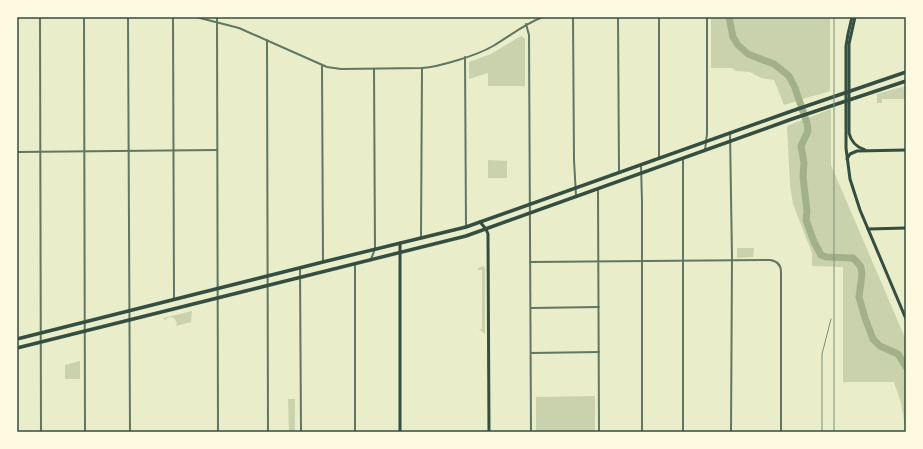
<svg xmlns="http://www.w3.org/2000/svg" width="923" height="449" font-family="'Exo 2',sans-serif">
	<rect width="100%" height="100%" fill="#e9edc9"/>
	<!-- green -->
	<g fill="#cad2ad">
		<polygon points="711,17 727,17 730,34 738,48 748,56 768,63 785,75 788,78 791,89 793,89 797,101 784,105 774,80 761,78 750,72 736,71 732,68 711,68"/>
		<path d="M730 17H830V91C820 95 810 96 800 100 794 86 791 71 776 62 771 59 764 59 759 57 739 50 733 37 730 17Z"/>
		<polygon points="522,36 525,39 525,86 488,86 488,73 469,79 469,62 491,54 519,37"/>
		<polygon points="906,86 906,99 882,99 882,103 877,103 877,94"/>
		<polygon points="831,109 831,165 906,340 906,432 901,403 894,382 843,382 843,267 812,266 812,253 793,204 790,185 787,126"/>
		<polygon points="488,160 507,161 507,178 488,178"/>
		<polygon points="737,248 754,248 753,257 737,258"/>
		<polygon points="483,266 485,268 485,334 479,329 482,329 482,270 478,270 478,268"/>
		<polygon points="192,311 191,322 176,326 177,323 174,318 170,317 165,320 163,318"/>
		<polygon points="80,361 80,379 65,379 65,365"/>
		<polygon points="595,396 595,432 536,432 536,397"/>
		<polygon points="288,399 295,399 295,431 289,431"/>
	</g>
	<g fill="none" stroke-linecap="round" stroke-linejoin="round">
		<!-- river -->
		<polyline stroke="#a3b18a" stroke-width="7" points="729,17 733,37 738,45 748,54 774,64 789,76 795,88 807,123 808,131 801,146 804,163 803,177 807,211 806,220 814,242 821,255 826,257 853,258 857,262 861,267 862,274 859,297 865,318 873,339 880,346 898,354 906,367"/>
		<!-- minor -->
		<g stroke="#617663" stroke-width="2">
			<polyline points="40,17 41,432"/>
			<polyline points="84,17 85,432"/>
			<polyline points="128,17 130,432"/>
			<polyline points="173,17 174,299"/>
			<path d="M196 17 239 28 327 67 341 69 422 68C439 67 478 55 493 46 510 36 524 24 543 17"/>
			<polyline points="217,17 218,432"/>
			<polyline points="573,17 574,160 576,196"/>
			<polyline points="618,17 619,172"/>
			<polyline points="659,17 659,158"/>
			<polyline points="526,24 529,35 531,432"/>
			<polyline points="267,40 268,432"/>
			<polyline points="465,57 466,226"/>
			<polyline points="322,66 323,262"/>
			<polyline points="730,133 732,257 731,432"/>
			<polyline points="705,150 707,134 707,17"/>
			<polyline points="17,152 217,150"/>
			<polyline points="683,159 683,432"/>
			<polyline points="641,165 642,202 642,432"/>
			<polyline points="598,189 599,432"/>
			<polyline points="421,237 422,68"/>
			<polyline points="371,259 375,249 374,69"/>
			<path d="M530 262 770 260C777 261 781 265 781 272V432"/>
			<polyline points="355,264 355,432"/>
			<polyline points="300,268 301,432"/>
			<polyline points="531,308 599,307"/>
			<polyline points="531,353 599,352"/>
		</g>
		<!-- secondary -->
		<g stroke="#344e41" stroke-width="3">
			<polyline points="852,17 848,34 846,46 846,148 850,179 860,210 906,319"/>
			<path d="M855 17 849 44V133C851 142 856 147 865 150"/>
			<polyline points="847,159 850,154 857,151 906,150"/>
			<polyline points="480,222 486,229 488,234 489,432"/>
			<polyline points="868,229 906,228"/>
			<polyline points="400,243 400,432"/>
		</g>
		<!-- trunk -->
		<g stroke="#344e41" stroke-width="3.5">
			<polyline points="17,339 323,262 466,227 789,112 906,72"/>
			<polyline points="17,348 466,236 792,119 906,81"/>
		</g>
		<!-- rail -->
		<g stroke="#7c8e77" stroke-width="1">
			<polyline points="834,17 834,432"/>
			<polyline points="822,432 822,354 831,319"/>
		</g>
	</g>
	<!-- border -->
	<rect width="923" height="449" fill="none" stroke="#fefae0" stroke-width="36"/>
	<rect x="18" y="18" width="887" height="413" fill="none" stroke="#344e41" stroke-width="1.5"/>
</svg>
